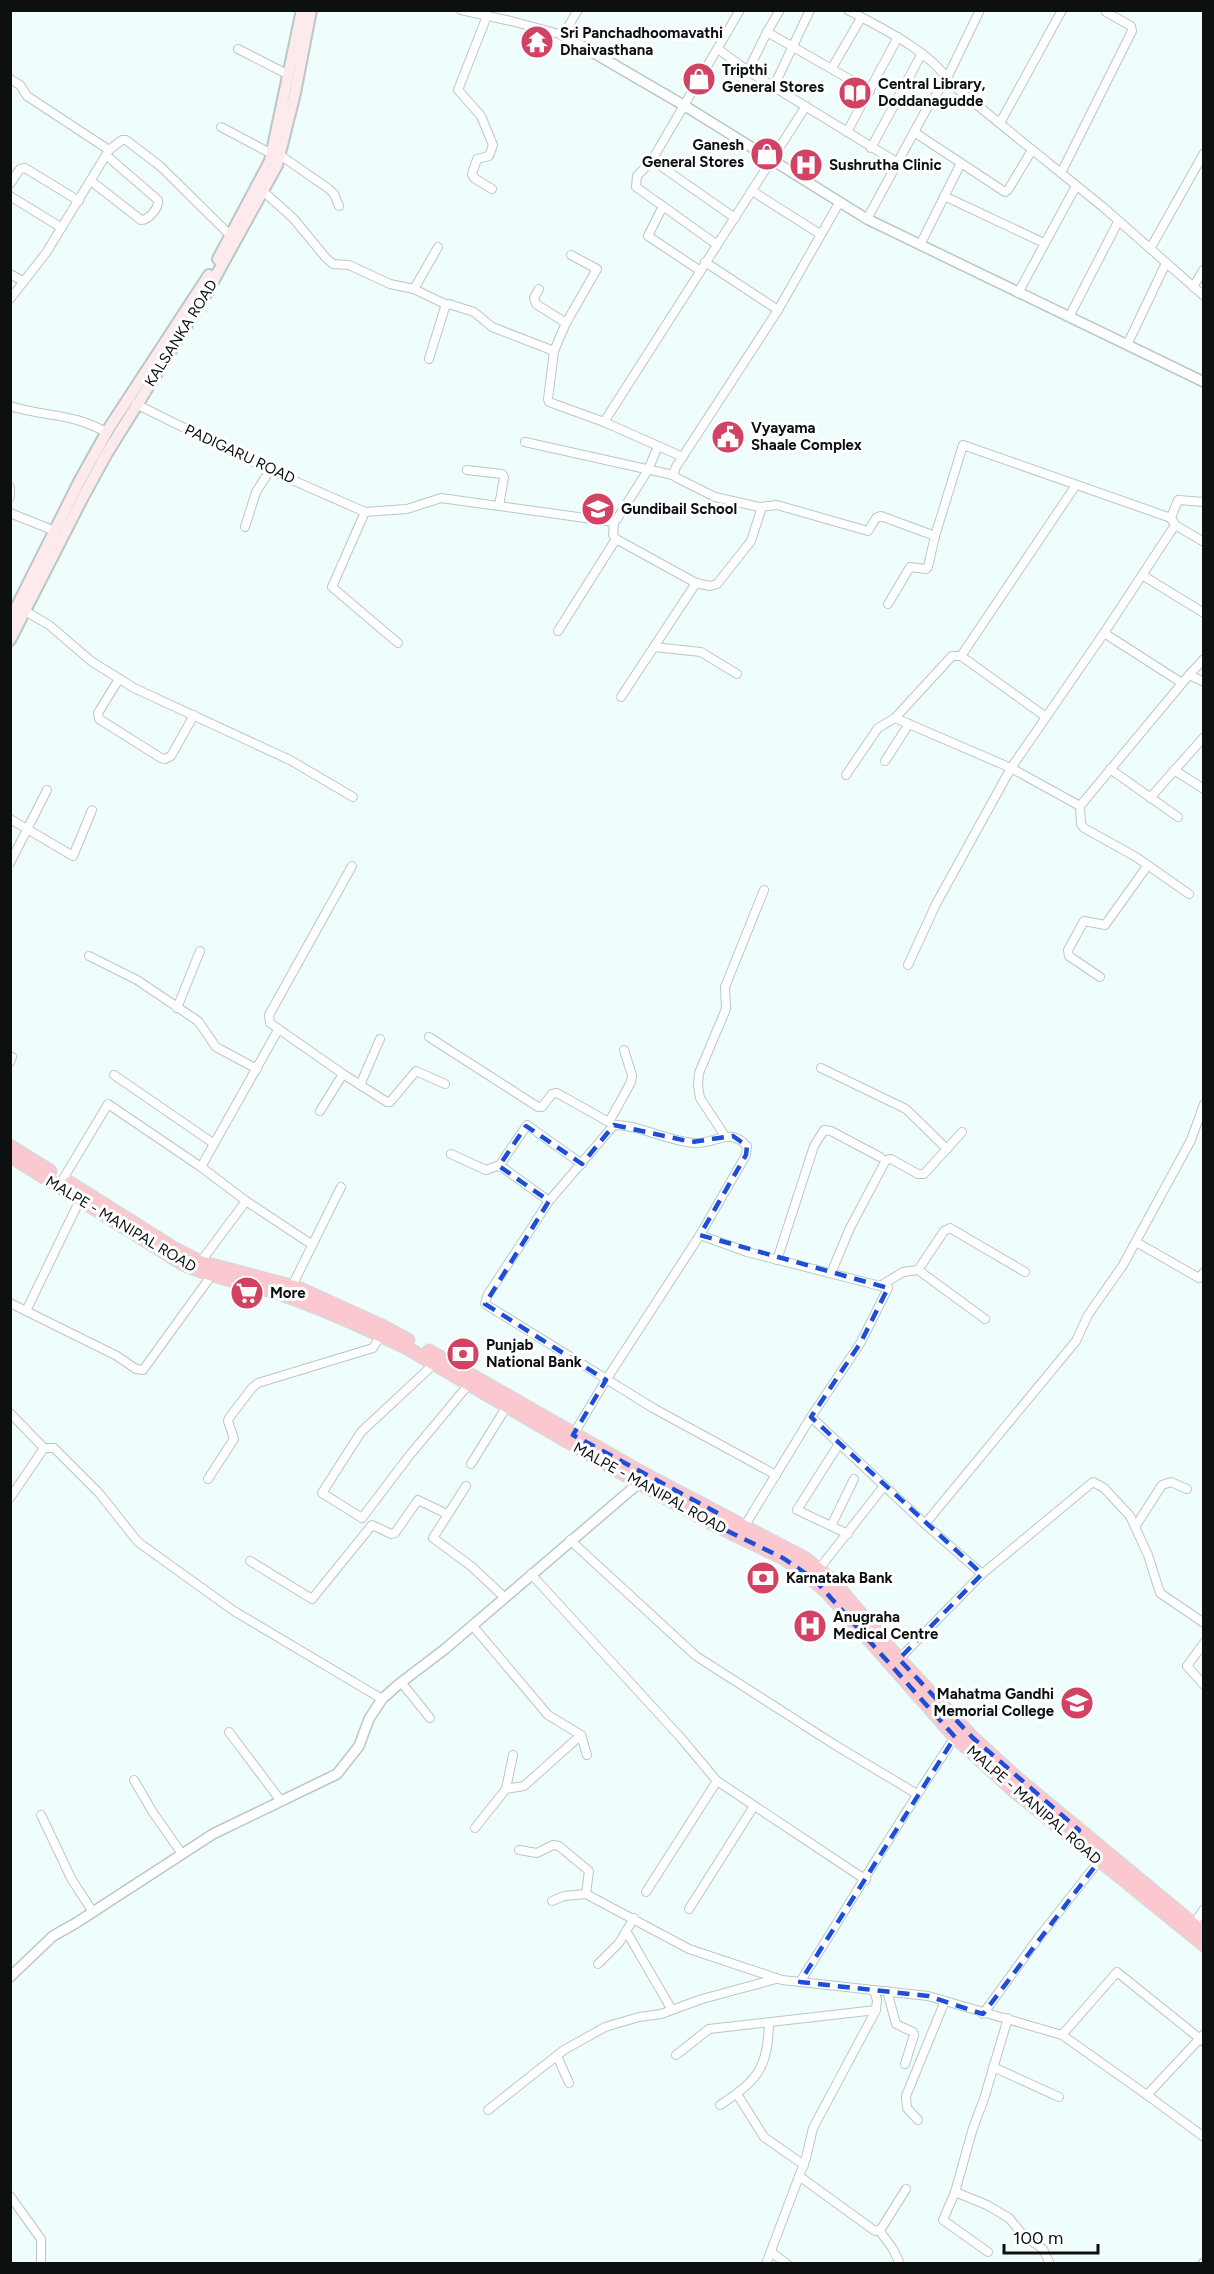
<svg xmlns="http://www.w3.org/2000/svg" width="1214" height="2274" font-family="Figtree,sans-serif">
	<rect width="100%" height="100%" fill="#f0fdfd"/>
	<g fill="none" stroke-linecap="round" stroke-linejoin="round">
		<defs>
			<g id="minor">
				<polyline points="461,10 511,21 563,35 578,10"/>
				<path d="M848 10C881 28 931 51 951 84L1103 207 1204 296"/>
				<polyline points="487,16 458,90 481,116 493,145 489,156 477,159 472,174 474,178 492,189"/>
				<polyline points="767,32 870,91"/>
				<polyline points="238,49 289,75"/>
				<polyline points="718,49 748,71 898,163"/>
				<polyline points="832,68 861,18"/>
				<polyline points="748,71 767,32 780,10"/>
				<polyline points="10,79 20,85 27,96 109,150 122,140 126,140 160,166 231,236"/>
				<polyline points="774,86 810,10"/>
				<polyline points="1000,123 1062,10"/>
				<polyline points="221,127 272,154"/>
				<polyline points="847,132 898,37"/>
				<polyline points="914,132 1005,192 1008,190 1032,150"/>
				<polyline points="871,148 921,55"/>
				<polyline points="280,155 329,189 334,194 339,206"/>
				<polyline points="652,160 637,176 636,187 716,244"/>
				<polyline points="1061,173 1132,31 1131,26 1106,12"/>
				<path d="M91 181 141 220C149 220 159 208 158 200L107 156"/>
				<polyline points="10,184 20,169 25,168 79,201"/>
				<polyline points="752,191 820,234"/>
				<polyline points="264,192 293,218 326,258 333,264 349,265 390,284 414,289 438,247"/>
				<polyline points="10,196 62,228"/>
				<polyline points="944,196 1044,243"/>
				<polyline points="839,203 778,310 676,467 673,475 677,478 715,497 759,507 777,505 868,531 876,518 881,516 935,536 963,445 1171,518 1178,500 1204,502"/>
				<polyline points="663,206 648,236 699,270"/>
				<polyline points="735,218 652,160 740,10"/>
				<polyline points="867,219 926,110 947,78 980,10"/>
				<polyline points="920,245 961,163"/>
				<polyline points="1150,249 1204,153"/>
				<polyline points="571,255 597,269 566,323 554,351 548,399 549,402 604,422 683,457"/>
				<polyline points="705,262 778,310"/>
				<polyline points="10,274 23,281"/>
				<polyline points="1193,287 1204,269"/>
				<polyline points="414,289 447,305"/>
				<polyline points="539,289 534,298 536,304 566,323"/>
				<polyline points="1018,293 1076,186"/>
				<polyline points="10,299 46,253 109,150"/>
				<polyline points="1069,317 1118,222"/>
				<polyline points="1127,345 1166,263"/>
				<polyline points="429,359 445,307 449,304 474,312 492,327 554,351"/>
				<polyline points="136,404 263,467 365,512 407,509 441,498 614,522 617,519 648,470 658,446"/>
				<path d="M10 406C44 417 75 413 107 433"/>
				<polyline points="604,422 806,106"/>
				<polyline points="525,442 673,475"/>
				<polyline points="467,470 502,474 504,477 499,506"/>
				<polyline points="10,487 10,497"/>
				<polyline points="365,512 332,587 398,643"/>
				<polyline points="10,513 55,531"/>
				<polyline points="614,522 613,535 616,539 696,583 621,697"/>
				<polyline points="1175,525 1204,542"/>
				<polyline points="245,527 256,492 270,470"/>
				<polyline points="1142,575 1204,613"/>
				<polyline points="696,583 710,586 717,584 751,541 762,507"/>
				<polyline points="888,604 910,567 926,569 928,567 935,536"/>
				<polyline points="25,611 49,625 91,661 134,688 290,760 353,797"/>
				<polyline points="558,631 616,539"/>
				<polyline points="1104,633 1182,683"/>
				<polyline points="654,647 701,652 737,674"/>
				<polyline points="961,656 1076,485"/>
				<polyline points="1204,659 1189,675 1204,682"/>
				<polyline points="119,679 98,713 99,719 161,758 165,759 171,756 194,715"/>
				<polyline points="895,718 1011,768 1080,806 1189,675"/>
				<polyline points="885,761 909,724"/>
				<polyline points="1110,769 1178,817"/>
				<polyline points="1174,770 1204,789"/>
				<polyline points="846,775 878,728 895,718 952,656 961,656 1046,717"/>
				<polyline points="1150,798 1204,737"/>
				<polyline points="1080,806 1081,824 1084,828 1136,857 1189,894"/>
				<polyline points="10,819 73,856 92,810"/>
				<polyline points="10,863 47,790"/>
				<polyline points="352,866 269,1015 270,1023 343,1074 387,1102 390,1102 416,1071 445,1084"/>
				<polyline points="89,956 137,980 198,1021 216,1047 257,1069"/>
				<polyline points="908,965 936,904 1011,768 1104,633 1175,525 1171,518"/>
				<polyline points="1100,977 1069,956 1068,950 1084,921 1105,925 1148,865"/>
				<polyline points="177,1008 200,951"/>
				<polyline points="429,1037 538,1107 542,1107 552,1094 557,1093 614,1125"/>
				<polyline points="10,1062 12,1057"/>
				<polyline points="821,1068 906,1109 947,1149"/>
				<polyline points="114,1075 213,1143"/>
				<polyline points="360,1085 380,1039"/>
				<polyline points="320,1111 343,1074"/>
				<polyline points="609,1122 631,1082 632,1075 624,1050"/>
				<polyline points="725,1136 700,1098 698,1086 699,1073 726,1009 725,987 764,890"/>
				<polyline points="451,1154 486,1170 497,1166 502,1167 549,1201"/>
				<polyline points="499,1166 527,1125 582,1164"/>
				<polyline points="63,1179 108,1104 201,1167"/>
				<polyline points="246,1201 311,1244"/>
				<path d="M700 1235 746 1155 747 1146C729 1127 718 1143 696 1143 668 1142 642 1125 614 1125L549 1201 487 1296 485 1304 653 1408 776 1475"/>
				<polyline points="1136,1242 1199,1278 1204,1272"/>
				<polyline points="777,1260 814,1146 824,1130 831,1131 880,1157"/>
				<polyline points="199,1264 246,1201 201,1167 278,1030"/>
				<polyline points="918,1270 944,1231 950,1228 1025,1272"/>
				<polyline points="831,1273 850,1228 886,1160 891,1159 918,1174 924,1174 962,1132"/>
				<polyline points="292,1286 341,1187"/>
				<polyline points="880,1286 903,1272 918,1270 985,1319"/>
				<polyline points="10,1303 117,1356 136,1369 143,1370 211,1276"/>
				<polyline points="26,1311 76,1208"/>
				<polyline points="434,1364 361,1432 322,1493 362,1518 409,1456 469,1384"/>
				<polyline points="10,1413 44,1448 54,1448 99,1493 138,1542 234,1611 382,1699"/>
				<polyline points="811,1417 925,1524 982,1574"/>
				<polyline points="573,1435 606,1380 700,1235 747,1252 888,1288 861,1342 811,1417 744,1527"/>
				<polyline points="839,1444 797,1510 848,1534"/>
				<polyline points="471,1464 507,1406"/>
				<polyline points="208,1479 234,1439 228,1421 229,1418 252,1388 258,1383 373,1348 381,1335"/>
				<polyline points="466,1486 433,1538 471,1566 504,1597"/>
				<polyline points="10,1498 44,1448"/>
				<polyline points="925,1524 1076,1341 1088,1315 1123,1265 1191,1140 1204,1104"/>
				<polyline points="831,1526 854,1479"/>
				<polyline points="1135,1527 1162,1485 1171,1482 1187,1489"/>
				<polyline points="570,1540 696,1656 835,1745 917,1794"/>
				<polyline points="250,1561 312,1599 372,1525 391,1534 395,1533 418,1500 447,1514"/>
				<polyline points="819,1569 884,1486"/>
				<polyline points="531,1574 681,1738 717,1781 866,1880"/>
				<polyline points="472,1625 548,1715 581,1735 587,1755"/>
				<polyline points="1204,1643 1187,1666 1204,1685"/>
				<polyline points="899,1659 982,1574 1093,1482 1104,1488 1130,1516 1148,1555 1160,1593 1204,1623"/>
				<polyline points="401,1682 430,1718"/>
				<polyline points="229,1732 281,1801"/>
				<polyline points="134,1780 152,1811 182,1854"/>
				<polyline points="506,1789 513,1755"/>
				<polyline points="41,1815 72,1880 93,1912"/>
				<polyline points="475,1828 506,1789 524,1786 581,1735"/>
				<polyline points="519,1850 537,1853 553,1845 559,1846 589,1871 586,1894"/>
				<polyline points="646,1892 717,1781"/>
				<polyline points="552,1901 564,1896 586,1894 689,1949 782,1980 928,1996 1062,2035 1147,2095 1204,2137"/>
				<polyline points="689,1909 754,1806"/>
				<polyline points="1193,1925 1204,1909"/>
				<polyline points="626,1931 672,2010"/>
				<polyline points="598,1964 619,1943 634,1918"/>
				<path d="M800 1982C852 1900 901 1817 955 1737"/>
				<polyline points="887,1991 896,2024 913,2032 914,2035 905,2064"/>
				<polyline points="983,2014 1039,1937 1099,1861"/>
				<polyline points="1062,2035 1117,1972 1204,2042"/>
				<polyline points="676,2055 709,2029 876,2010"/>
				<polyline points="557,2056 569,2083"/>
				<polyline points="993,2067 1059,2097"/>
				<polyline points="737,2094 764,2137 804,2165"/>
				<polyline points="1147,2095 1204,2034"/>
				<path d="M720 2105C758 2080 768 2068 769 2022"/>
				<polyline points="488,2110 564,2050 605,2027 639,2017 661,2014 702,1999 776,1979"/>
				<polyline points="918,2120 907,2108 906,2096 945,2001"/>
				<polyline points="799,2176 875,2231 881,2229 906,2189"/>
				<polyline points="955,2192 987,2205 1009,2218 1023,2235 1043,2249 1050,2264"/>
				<polyline points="10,2196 41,2239 41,2264"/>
				<polyline points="879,2230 893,2249 900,2264"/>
				<polyline points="771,2252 787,2264"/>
				<polyline points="988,2252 943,2220 955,2192 973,2128 984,2099 1008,2018"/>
				<polyline points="766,2264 806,2158 813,2128 876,2010 877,2000 874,1990"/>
			</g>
			<g id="tertiary">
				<polyline points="563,35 685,106 867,219 1204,382"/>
				<polyline points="10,1977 53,1936 76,1923 213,1834 337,1774 359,1746 369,1719 382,1699 399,1684 445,1649 639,1483"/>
				<polyline points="1203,2264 1204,2263"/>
			</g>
			<g id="secondary">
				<polyline points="218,259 270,161 302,10"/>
				<polyline points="10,620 79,482 109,428 209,275"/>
				<polyline points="10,640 83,497 107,453 206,294 277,165 295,93 311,10"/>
			</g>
			<g id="trunk">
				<polyline points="10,1146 50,1171"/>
				<path d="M10 1156 183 1264C213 1278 244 1282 275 1292 321 1307 364 1327 407 1348L639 1483 715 1525 783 1558 800 1569 827 1592 955 1737 1013 1790 1204 1945"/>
				<polyline points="70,1183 175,1249 200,1262 298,1288 382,1326 408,1340"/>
				<polyline points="429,1351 644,1474 806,1559 833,1581 899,1659 973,1738 1018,1779 1204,1933"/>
			</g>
		</defs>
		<!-- minor casing -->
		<use href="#minor" stroke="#bac7c7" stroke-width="10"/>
		<!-- tertiary casing -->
		<use href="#tertiary" stroke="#bac7c7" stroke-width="12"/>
		<!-- secondary casing -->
		<use href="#secondary" stroke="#bac7c7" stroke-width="14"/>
		<!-- trunk casing -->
		<use href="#trunk" stroke="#d8d9d9" stroke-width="15"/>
		<!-- minor -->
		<use href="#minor" stroke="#fff" stroke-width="8"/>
		<!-- tertiary -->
		<use href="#tertiary" stroke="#fff" stroke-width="9"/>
		<!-- secondary -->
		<use href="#secondary" stroke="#fdeaec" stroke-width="10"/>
		<!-- trunk -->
		<use href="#trunk" stroke="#fac8ce" stroke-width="12"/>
	</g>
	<!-- marked area -->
	<path fill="none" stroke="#1d4ed8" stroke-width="4.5" stroke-dasharray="12 8" stroke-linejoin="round" d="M614 1125 692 1142 733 1136 747 1146 746 1155 700 1235 888 1288 861 1342 811 1417 982 1574 899 1659 973 1738 1079 1830 1072 1839 1099 1861 983 2014 928 1996 800 1982 955 1737 815 1580 783 1558 715 1525 721 1515 573 1435 606 1380 485 1304 549 1201 499 1166 526 1126 582 1164Z"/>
	<!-- icons -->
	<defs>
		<symbol id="temple-disc" viewBox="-11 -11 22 22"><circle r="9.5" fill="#d24262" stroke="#fff"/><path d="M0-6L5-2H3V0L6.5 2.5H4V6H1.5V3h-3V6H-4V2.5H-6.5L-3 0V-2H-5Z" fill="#fff"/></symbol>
		<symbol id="shop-disc" viewBox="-11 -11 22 22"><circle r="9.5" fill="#d24262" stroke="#fff"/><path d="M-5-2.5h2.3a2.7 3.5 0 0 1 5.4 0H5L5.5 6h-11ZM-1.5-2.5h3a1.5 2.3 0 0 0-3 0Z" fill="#fff"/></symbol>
		<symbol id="library-disc" viewBox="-11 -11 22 22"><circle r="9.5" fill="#d24262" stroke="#fff"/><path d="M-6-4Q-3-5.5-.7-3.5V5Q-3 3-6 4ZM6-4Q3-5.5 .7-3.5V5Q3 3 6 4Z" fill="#fff"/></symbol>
		<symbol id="hospital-disc" viewBox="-11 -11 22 22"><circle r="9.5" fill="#d24262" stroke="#fff"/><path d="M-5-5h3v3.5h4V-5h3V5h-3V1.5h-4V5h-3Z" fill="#fff"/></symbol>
		<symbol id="civic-disc" viewBox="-11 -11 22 22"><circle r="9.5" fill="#d24262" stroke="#fff"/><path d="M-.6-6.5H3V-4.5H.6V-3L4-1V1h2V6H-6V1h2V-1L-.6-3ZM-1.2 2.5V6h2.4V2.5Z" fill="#fff"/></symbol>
		<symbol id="school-disc" viewBox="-11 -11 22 22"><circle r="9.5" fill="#d24262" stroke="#fff"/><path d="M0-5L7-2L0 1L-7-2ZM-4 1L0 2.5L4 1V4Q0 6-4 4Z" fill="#fff"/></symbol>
		<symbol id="supermarket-disc" viewBox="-11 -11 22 22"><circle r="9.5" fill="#d24262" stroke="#fff"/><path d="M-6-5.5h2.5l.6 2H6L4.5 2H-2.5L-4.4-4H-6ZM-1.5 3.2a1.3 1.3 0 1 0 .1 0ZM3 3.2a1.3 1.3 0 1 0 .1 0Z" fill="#fff"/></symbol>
		<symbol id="bank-disc" viewBox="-11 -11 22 22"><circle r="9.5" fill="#d24262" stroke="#fff"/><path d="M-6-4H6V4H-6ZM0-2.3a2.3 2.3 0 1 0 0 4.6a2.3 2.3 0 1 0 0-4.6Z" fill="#fff"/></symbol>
		<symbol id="university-disc" viewBox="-11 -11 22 22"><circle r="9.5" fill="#d24262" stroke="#fff"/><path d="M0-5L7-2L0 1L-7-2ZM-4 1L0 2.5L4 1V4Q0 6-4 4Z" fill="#fff"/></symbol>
	</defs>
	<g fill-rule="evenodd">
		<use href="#temple-disc" x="518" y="23" width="38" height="38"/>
		<use href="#shop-disc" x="680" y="60" width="38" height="38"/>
		<use href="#library-disc" x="836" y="74" width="38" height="38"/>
		<use href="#shop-disc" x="748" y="135" width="38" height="38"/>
		<use href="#hospital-disc" x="787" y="146" width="38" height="38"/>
		<use href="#civic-disc" x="709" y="418" width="38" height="38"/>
		<use href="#school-disc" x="579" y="490" width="38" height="38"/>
		<use href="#supermarket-disc" x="228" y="1274" width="38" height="38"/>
		<use href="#bank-disc" x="444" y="1335" width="38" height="38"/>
		<use href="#bank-disc" x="744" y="1559" width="38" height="38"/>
		<use href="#hospital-disc" x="791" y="1607" width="38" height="38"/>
		<use href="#university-disc" x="1058" y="1684" width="38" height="38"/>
	</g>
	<g text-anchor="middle" stroke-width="6" stroke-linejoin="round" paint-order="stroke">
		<!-- poi labels -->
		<g font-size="15" font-weight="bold" fill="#0c1010" stroke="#fff" text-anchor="start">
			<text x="560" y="38">Sri Panchadhoomavathi<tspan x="560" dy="17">Dhaivasthana</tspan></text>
			<text x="722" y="75">Tripthi<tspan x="722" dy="17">General Stores</tspan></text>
			<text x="878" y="89">Central Library,<tspan x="878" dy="17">Doddanagudde</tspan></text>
			<text x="744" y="150" text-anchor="end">Ganesh<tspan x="744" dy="17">General Stores</tspan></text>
			<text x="829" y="170">Sushrutha Clinic</text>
			<text x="751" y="433">Vyayama<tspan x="751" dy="17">Shaale Complex</tspan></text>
			<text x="621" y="514">Gundibail School</text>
			<text x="270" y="1298">More</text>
			<text x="486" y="1350">Punjab<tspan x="486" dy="17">National Bank</tspan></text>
			<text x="786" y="1583">Karnataka Bank</text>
			<text x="833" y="1622">Anugraha<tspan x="833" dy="17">Medical Centre</tspan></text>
			<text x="1054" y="1699" text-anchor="end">Mahatma Gandhi<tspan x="1054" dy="17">Memorial College</tspan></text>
		</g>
		<!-- street labels -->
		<g font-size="15" fill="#0c1010" stroke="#fff">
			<text transform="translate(181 333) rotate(-58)" y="5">KALSANKA ROAD</text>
			<text transform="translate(240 454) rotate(25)" y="5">PADIGARU ROAD</text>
			<text transform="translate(121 1224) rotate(31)" y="5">MALPE - MANIPAL ROAD</text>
			<text transform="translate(650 1488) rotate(29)" y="5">MALPE - MANIPAL ROAD</text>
			<text transform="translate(1034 1805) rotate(41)" y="5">MALPE - MANIPAL ROAD</text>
		</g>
	</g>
	<!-- border -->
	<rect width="1214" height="2274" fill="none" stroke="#0c1010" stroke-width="24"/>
	<!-- scale -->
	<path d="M1004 2244v9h94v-9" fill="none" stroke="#0c1010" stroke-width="3"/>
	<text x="1013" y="2244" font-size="18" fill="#0c1010" stroke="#ffffff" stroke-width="4.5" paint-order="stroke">100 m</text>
</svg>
